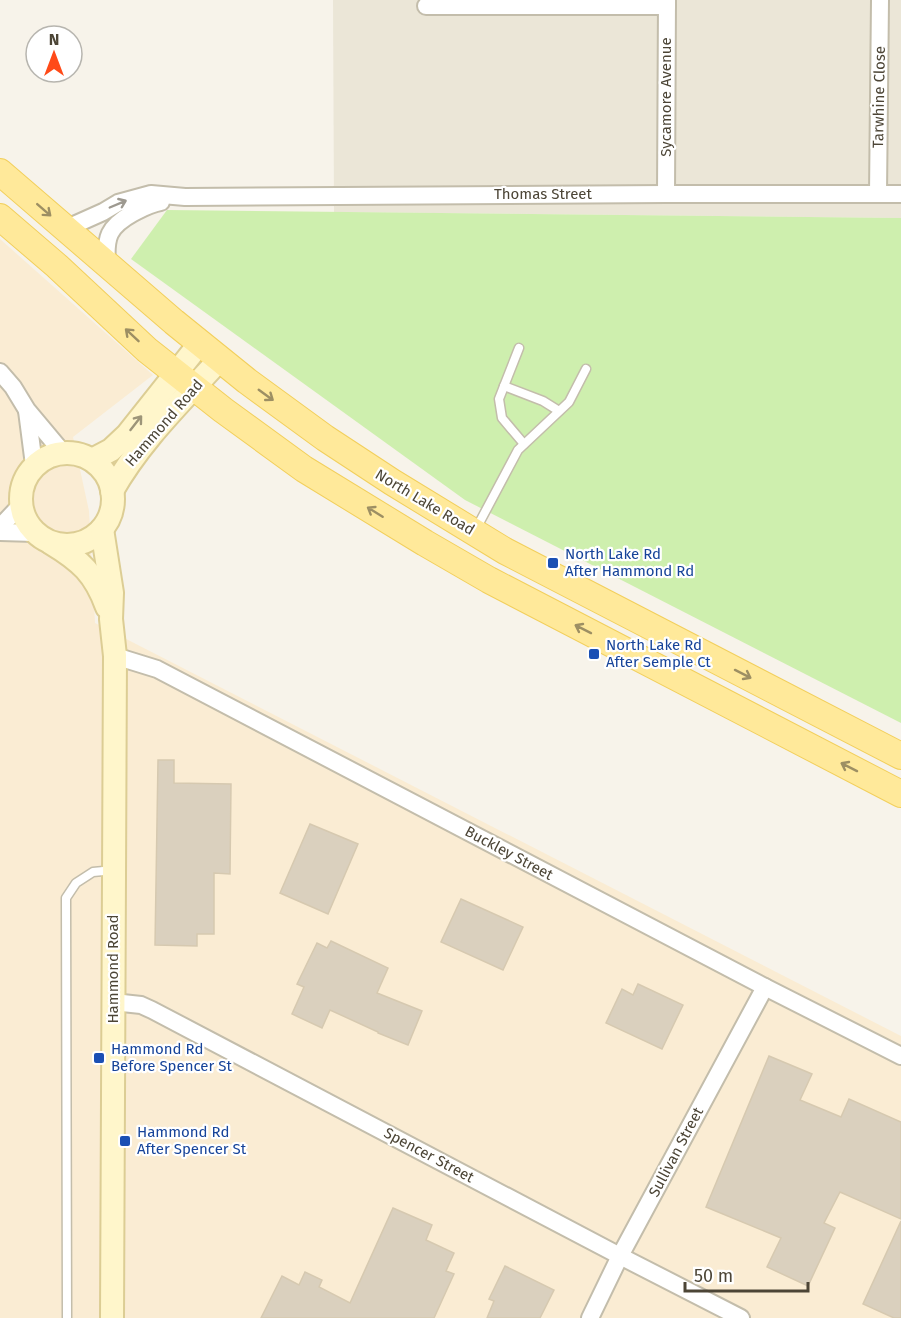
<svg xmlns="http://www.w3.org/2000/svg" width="901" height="1318" font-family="'Fira Sans',sans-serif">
	<rect width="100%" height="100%" fill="#f7f3ea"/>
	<!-- residential -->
	<polygon fill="#ebe6d7" points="333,0 901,0 901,218 334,212"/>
	<!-- commercial -->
	<polygon fill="#faecd3" points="0,239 153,375 73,437 89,511 95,623 901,1036 901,1318 0,1318"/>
	<!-- green -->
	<polygon fill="#ceefae" points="167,210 901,218 901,723 465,500 131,259"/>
	<!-- building -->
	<g fill="#dad0be" stroke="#d6c9b0" stroke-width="1.5">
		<polygon points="158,760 174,760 174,783 231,784 230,874 214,873 214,934 197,934 197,946 155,945"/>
		<polygon points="310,824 358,844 328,914 280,893"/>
		<polygon points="461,899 523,927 503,970 441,942"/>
		<polygon points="331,941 388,968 377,993 422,1011 408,1045 378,1033 378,1032 330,1010 322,1028 292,1014 304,987 297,984 317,943 327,948"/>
		<polygon points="638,984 683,1005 662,1049 606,1023 622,989 633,995"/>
		<polygon points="769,1056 812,1074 800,1100 841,1117 849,1099 901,1122 901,1219 840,1192 824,1223 835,1228 808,1286 767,1267 781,1238 706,1207"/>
		<polygon points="393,1208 432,1225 426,1240 454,1253 446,1271 454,1274 434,1318 261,1318 282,1276 299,1285 305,1272 322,1280 319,1287 350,1303"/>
		<polygon points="901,1221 901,1318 894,1318 863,1304"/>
		<polygon points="505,1266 554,1290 540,1318 487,1318 494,1301 489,1299"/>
	</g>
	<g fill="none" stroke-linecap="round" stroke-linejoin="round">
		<defs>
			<g id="lane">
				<polyline points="519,348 499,399 502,418 524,444"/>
				<polyline points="504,386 543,401 559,411"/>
				<polyline points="476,529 518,450 569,402 586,369"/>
				<polyline points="67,1318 66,898 76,883 93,872 114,870"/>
			</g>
			<g id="street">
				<polyline points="426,6 667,6"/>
				<polyline points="666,194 667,0"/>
				<polyline points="878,194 880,0"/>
				<polyline points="65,229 103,212 118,203 151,194 185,197 666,194 901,194"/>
				<path d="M107 265C105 237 108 227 133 213 143 208 150 204 161 202"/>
				<polyline points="0,372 13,387 27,410 63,453"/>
				<polyline points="27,411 34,465"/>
				<polyline points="0,527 21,505"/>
				<polyline points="0,532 35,533"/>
				<polyline points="115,656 157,669 765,987 901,1056"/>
				<polyline points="113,1002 141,1005 152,1010 620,1256 741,1318"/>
				<polyline points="590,1318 620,1256 765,987"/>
			</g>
			<g id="secondary">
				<circle cx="67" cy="499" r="46"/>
				<polyline points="92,460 111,450 127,435 200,343"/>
				<path d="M112 491C140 441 182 401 220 359"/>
				<polyline points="102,529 112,593 111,619 115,656 112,1318"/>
				<path d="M51 543C81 561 95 574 107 607"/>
			</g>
			<g id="primary">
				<polyline points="0,172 174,322 247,381 325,438 392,482 505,551 901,756"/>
				<polyline points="0,217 57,266 147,350 223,410 304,469 425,543 489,580 901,794"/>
			</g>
		</defs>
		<!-- lane casing -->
		<use href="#lane" stroke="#c3bdab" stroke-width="11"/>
		<!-- street casing -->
		<use href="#street" stroke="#c3bdab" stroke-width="20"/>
		<!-- secondary casing -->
		<use href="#secondary" stroke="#dccd94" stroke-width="26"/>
		<!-- primary casing -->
		<use href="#primary" stroke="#f2cf5c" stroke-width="28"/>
		<!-- lane -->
		<use href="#lane" stroke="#fff" stroke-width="8"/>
		<!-- street -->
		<use href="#street" stroke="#fff" stroke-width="16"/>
		<!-- secondary -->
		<use href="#secondary" stroke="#fff6cb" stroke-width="22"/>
		<!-- primary -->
		<use href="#primary" stroke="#ffe99a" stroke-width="26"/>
	</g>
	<!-- one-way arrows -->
	<defs><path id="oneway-shaft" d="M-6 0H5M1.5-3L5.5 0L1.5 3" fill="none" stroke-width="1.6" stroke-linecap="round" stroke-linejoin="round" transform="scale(1.5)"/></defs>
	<use stroke="#9d9990" href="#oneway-shaft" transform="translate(118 204) rotate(-23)"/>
	<g stroke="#9d8f63">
		<use href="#oneway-shaft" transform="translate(44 210) rotate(41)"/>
		<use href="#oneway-shaft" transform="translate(132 335) rotate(-137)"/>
		<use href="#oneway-shaft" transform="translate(266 395) rotate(36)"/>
		<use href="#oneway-shaft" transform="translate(375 512) rotate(-148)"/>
		<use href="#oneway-shaft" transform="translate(583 629) rotate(-153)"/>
		<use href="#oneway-shaft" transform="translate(743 674) rotate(27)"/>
		<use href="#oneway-shaft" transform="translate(849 767) rotate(-153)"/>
	</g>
	<use stroke="#9d9579" href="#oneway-shaft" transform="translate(136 423) rotate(-52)"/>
	<!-- markers -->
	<g fill="#1a4fb4" stroke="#fff" stroke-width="2">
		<rect x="547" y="557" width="12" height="12" rx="3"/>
		<rect x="588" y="648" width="12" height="12" rx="3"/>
		<rect x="93" y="1052" width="12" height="12" rx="3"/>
		<rect x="119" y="1135" width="12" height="12" rx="3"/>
	</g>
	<g text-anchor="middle" stroke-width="4.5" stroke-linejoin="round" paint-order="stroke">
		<!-- street labels -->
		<g font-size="15" fill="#4c4536" stroke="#fff">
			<text transform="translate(666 97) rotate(-90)" y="5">Sycamore Avenue</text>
			<text transform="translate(879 97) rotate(-89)" y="5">Tarwhine Close</text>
			<text x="543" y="199">Thomas Street</text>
			<text transform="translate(164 423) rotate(-49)" y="5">Hammond Road</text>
			<text transform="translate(425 502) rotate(31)" y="5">North Lake Road</text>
			<text transform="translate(509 853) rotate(28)" y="5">Buckley Street</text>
			<text transform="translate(113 969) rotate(-90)" y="5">Hammond Road</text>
			<text transform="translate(676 1152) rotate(-62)" y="5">Sullivan Street</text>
			<text transform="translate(429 1155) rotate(28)" y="5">Spencer Street</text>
		</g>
		<!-- transit labels -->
		<g font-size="15" fill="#164399" stroke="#fff" text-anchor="start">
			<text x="565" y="559">North Lake Rd<tspan x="565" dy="17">After Hammond Rd</tspan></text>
			<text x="606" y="650">North Lake Rd<tspan x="606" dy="17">After Semple Ct</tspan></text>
			<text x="111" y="1054">Hammond Rd<tspan x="111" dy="17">Before Spencer St</tspan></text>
			<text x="137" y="1137">Hammond Rd<tspan x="137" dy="17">After Spencer St</tspan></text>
		</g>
	</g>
	<!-- north arrow -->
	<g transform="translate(54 54)"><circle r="28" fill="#ffffff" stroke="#b7b5af" stroke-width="1.5"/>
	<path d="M0-4.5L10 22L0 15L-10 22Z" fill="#ff4a18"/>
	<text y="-9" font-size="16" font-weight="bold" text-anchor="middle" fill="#4c4536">N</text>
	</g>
	<!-- scale -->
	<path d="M685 1282v9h123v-9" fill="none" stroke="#4c4536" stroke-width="3"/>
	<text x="694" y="1282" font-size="18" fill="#4c4536" stroke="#ffffff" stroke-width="4.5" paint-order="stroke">50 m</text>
</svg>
